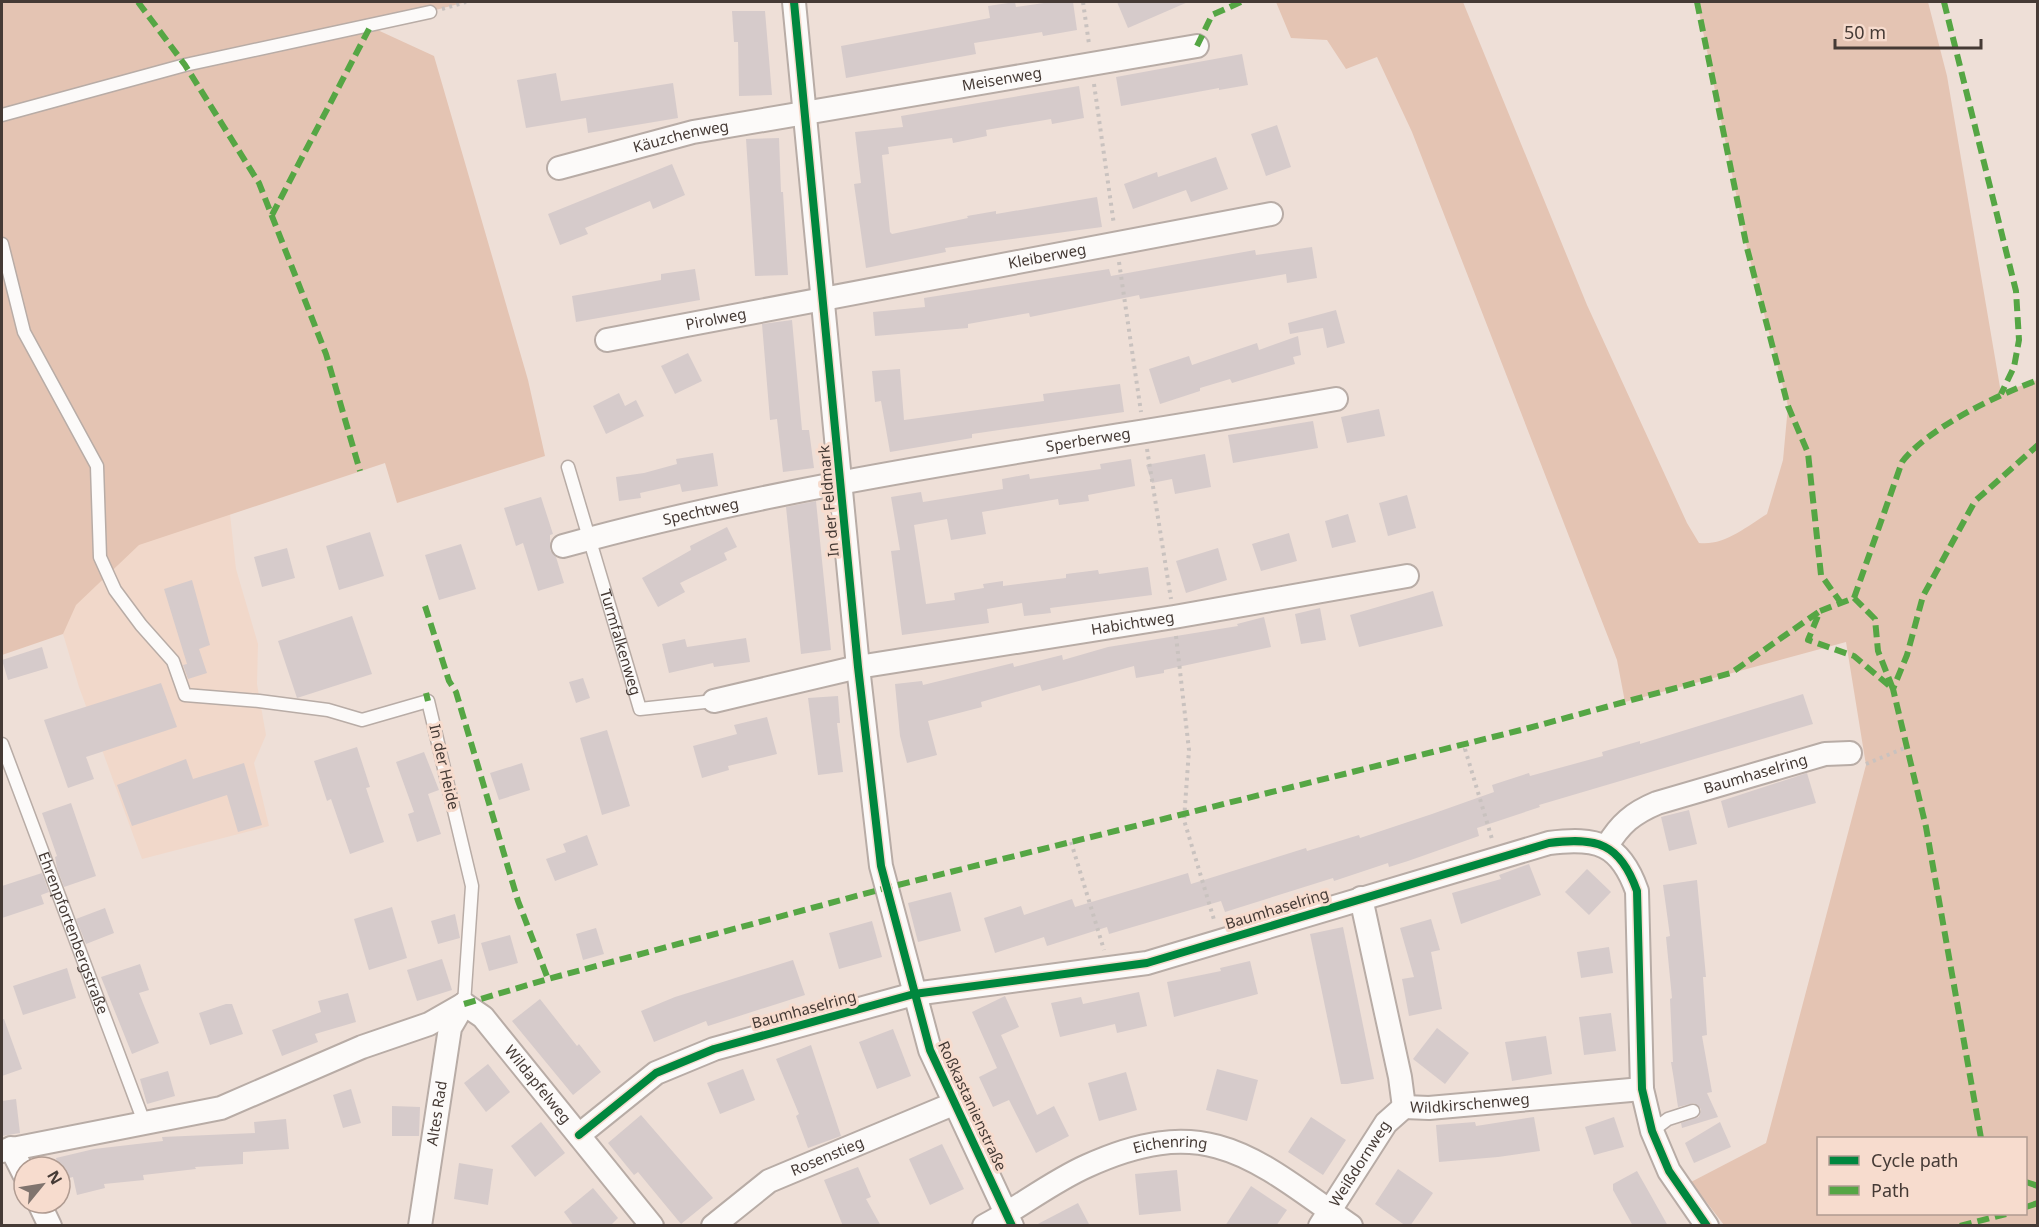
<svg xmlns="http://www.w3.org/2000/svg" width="2039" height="1227" font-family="'Noto Sans',sans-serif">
	<rect width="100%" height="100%" fill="#eedfd7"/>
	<!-- built -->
	<polygon fill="#f1d8ca" points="188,132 236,569 258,644 257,684 266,735 254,763 269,826 142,859 79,687 63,634"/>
	<!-- green -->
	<g fill="#e4c4b3" fill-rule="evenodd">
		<polygon points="2,2 466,2 371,27 434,56 528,380 545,456 397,503 385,463 139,545 76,605 63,634 2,655"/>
		<path d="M1276 2H1463L1587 305 1687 523 1699 543C1724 546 1746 527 1767 514L1783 460 1788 406 1747 248 1697 2H1928L1947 76 2001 393 2037 380V1225H1724L1691 1182 1766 1143 1866 765 1846 642 1625 702 1617 660 1412 132 1377 57 1346 69 1327 40 1291 38ZM1818 1138H2026V1214H1818Z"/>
	</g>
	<!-- building -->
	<g fill="#d6cbcb">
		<polygon points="1015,2 1016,7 1051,2 1073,2 1077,30 1043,36 1042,32 974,43 976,54 846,78 841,46 990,18 988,6"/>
		<polygon points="1117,2 1188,2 1128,28"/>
		<polygon points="732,11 765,11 772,95 739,96 738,42 734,42"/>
		<polygon points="1242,54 1248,85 1219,90 1219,88 1121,106 1116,77"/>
		<polygon points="556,73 561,101 673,83 678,118 588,133 586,118 526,128 517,80"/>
		<polygon points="1079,86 1084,118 1052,124 1051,119 986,130 987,136 953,143 952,138 888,147 889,154 882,155 890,232 892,234 968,218 967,216 996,211 996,214 1097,197 1102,227 945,248 946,252 866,268 854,184 861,183 855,132 903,127 901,116"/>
		<polygon points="1277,125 1291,167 1266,176 1251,134"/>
		<polygon points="779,138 781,192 783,192 788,275 755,276 746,139"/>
		<polygon points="1216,157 1228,189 1191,202 1186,190 1133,209 1124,184 1157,172 1158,177"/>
		<polygon points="672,164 685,195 653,209 650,201 585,228 588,234 560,245 548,214"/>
		<polygon points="1312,247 1317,278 1287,283 1286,274 1140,299 1139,295 1030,317 1029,313 968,324 968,328 875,336 873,312 925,307 924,298 1109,269 1111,276 1255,250 1256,255"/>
		<polygon points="695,269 700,300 576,322 572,296 661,280 661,274"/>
		<polygon points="1336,310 1345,343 1327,348 1323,328 1290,334 1288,323"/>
		<polygon points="792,320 802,430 809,430 814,468 783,472 777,419 770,420 762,324"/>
		<polygon points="1298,336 1301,355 1293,357 1295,364 1232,383 1230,379 1200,388 1200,391 1160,404 1149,369 1189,356 1192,365 1257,343 1259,350"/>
		<polygon points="688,353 702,381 675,394 661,366"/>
		<polygon points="900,369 904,420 1044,401 1043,394 1120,384 1124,412 972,434 972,438 890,452 881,401 875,402 872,371"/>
		<polygon points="619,393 625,406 636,400 644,416 606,434 593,406"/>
		<polygon points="1379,409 1385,436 1347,443 1341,417"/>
		<polygon points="1313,421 1318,448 1233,463 1228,435"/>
		<polygon points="713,453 718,486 682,492 680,484 640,493 641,498 619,501 616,477 644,473 677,464 676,459"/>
		<polygon points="1205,454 1211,487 1175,494 1172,479 1152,483 1146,465"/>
		<polygon points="1131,459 1135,486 1088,495 1089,501 1059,505 1058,499 982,512 986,534 951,540 947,519 914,525 926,604 955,600 954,593 984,588 983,584 1003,581 1003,586 1066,578 1066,574 1098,570 1099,574 1148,567 1152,595 1050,608 1051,613 1024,616 1022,603 987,609 989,623 902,635 891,551 900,550 891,497 921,492 923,502 1003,489 1002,479 1029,474 1030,479 1101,469 1100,464"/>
		<polygon points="1407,495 1416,528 1388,536 1379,503"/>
		<polygon points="541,497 553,534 550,535 550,550 556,557 564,583 538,591 523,543 516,546 504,508"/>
		<polygon points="816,501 831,650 801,654 786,507"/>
		<polygon points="1348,514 1356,542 1332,548 1325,521"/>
		<polygon points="727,527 737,547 724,553 727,560 680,583 685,592 658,607 642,578 691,550 690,546"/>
		<polygon points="370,532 384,576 339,590 326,546"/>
		<polygon points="1289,533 1297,561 1261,571 1252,544"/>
		<polygon points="461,544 476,589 439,600 425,555"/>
		<polygon points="287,548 295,578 262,587 254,557"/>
		<polygon points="1218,548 1227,580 1186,593 1176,561"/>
		<polygon points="192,580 210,645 199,649 207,673 188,679 183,665 187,664 164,589"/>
		<polygon points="1433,591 1443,626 1359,647 1350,615"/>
		<polygon points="1320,608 1326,640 1301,644 1295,614"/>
		<polygon points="352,616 372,674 297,698 278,641"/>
		<polygon points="1264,617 1271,647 1164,670 1164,673 1136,678 1134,666 1042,691 1040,685 981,702 982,707 928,721 937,755 907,763 900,736 895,684 922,681 923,685 1013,663 1014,667 1062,655 1063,660 1108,647 1238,626 1237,624"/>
		<polygon points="746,638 750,662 714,667 713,663 669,673 662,644 685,639 687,647"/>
		<polygon points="42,647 48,668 8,680 2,660"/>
		<polygon points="583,678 590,698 576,703 569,682"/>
		<polygon points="161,683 177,727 86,757 94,779 68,788 44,720"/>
		<polygon points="1803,694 1813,724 1539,805 1540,807 1477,828 1479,836 1408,861 1389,867 1388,863 1334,881 1333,878 1225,912 1221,901 1109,934 1107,927 1047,946 1044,937 995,953 984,918 1021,906 1024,915 1072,899 1075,907 1188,873 1191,884 1306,848 1307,851 1359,835 1360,838 1432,814 1494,792 1492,785 1529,773 1530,776 1603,756 1602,752 1640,741 1640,744"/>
		<polygon points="838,696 840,723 837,723 843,772 818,775 808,698"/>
		<polygon points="767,717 777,754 728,766 729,770 702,778 693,746 737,734 734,725"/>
		<polygon points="607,730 630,806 602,815 580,738"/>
		<polygon points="357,747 370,787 366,788 384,842 350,854 331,799 327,801 314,761"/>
		<polygon points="424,752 439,790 428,794 441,834 417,842 408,814 414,812 396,762"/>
		<polygon points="186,759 193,779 244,763 262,825 238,832 227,795 132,826 117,785"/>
		<polygon points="522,763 530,790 499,800 490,773"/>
		<polygon points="1807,773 1816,803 1728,828 1721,801"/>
		<polygon points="71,803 96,876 64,887 57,868 55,857 57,856 42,813"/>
		<polygon points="1689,810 1697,844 1669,851 1661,817"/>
		<polygon points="587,835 598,865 555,881 546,859 566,852 563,844"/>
		<polygon points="1529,864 1541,895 1461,924 1452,893 1501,879 1499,875"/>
		<polygon points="1587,869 1611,892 1589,915 1565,892"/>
		<polygon points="42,873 49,892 41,895 44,904 2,918 2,886"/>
		<polygon points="1697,880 1706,977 1703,977 1707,1035 1702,1036 1712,1092 1707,1093 1718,1117 1682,1128 1681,1123 1699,1117 1701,1109 1694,1103 1678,1107 1674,1080 1671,1062 1673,1062 1670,999 1672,998 1666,937 1670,936 1663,885"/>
		<polygon points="951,892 961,931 918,942 908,903"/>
		<polygon points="392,907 407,958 369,970 354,919"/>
		<polygon points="105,908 114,933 86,944 76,919"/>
		<polygon points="455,914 460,938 438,944 431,921"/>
		<polygon points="1431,919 1440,950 1431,952 1442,1009 1409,1016 1402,979 1414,977 1400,928"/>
		<polygon points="872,921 882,957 839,969 829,933"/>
		<polygon points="1343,927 1374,1079 1347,1084 1341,1084 1310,934"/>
		<polygon points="596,928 604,954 583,960 576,934"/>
		<polygon points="510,935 518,963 489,971 481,943"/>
		<polygon points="1609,947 1613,973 1581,978 1577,952"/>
		<polygon points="442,959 452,990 417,1001 407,970"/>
		<polygon points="793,960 805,995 708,1026 706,1021 654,1042 641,1011 675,997"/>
		<polygon points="1250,961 1258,994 1174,1017 1167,982 1221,971 1220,968"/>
		<polygon points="140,964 149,990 139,993 159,1043 132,1054 101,977"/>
		<polygon points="67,968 76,998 23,1015 13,986"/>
		<polygon points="1139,992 1147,1026 1117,1033 1115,1024 1060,1037 1051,1003 1081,997 1083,1004"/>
		<polygon points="348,993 356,1022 315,1034 318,1042 282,1056 272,1030 321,1012 318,1001"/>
		<polygon points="1005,996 1019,1027 1001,1035 1037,1115 1054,1106 1069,1136 1036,1153 1009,1100 993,1107 979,1077 997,1068 972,1012"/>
		<polygon points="540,999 577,1046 579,1044 601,1072 573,1095 512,1021"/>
		<polygon points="226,1004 232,1004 243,1034 210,1045 199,1013"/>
		<polygon points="1611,1013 1616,1051 1584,1055 1579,1017"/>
		<polygon points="2,1019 4,1019 22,1069 2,1076"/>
		<polygon points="1437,1028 1469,1053 1445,1084 1413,1059"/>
		<polygon points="893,1029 911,1076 877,1089 859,1042"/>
		<polygon points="1546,1036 1552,1074 1512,1081 1505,1042"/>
		<polygon points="811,1045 841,1136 808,1148 796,1116 799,1114 776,1059"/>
		<polygon points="488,1064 510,1092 486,1112 464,1083"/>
		<polygon points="743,1069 755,1100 720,1114 707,1083"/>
		<polygon points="1217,1069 1258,1080 1247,1121 1206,1110"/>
		<polygon points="168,1071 175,1096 147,1104 140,1079"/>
		<polygon points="1126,1072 1137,1110 1099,1121 1088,1083"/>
		<polygon points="351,1089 361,1123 343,1128 333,1095"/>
		<polygon points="16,1099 20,1133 2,1136 2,1101"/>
		<polygon points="392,1106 420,1107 419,1136 392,1136"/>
		<polygon points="641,1115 713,1198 681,1224 638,1172 634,1175 608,1143"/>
		<polygon points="1311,1117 1346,1140 1323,1175 1288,1152"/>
		<polygon points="1534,1117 1540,1151 1498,1157 1439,1162 1436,1125 1475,1122 1476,1126"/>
		<polygon points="1614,1117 1624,1147 1594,1155 1585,1127"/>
		<polygon points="286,1119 289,1149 243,1152 243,1164 195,1167 196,1169 143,1175 144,1180 104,1184 105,1188 77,1195 73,1177 61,1180 56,1158 94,1149 163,1141 162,1137 255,1133 254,1122"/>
		<polygon points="541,1122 565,1153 535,1177 511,1146"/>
		<polygon points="1720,1122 1731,1147 1694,1163 1685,1143"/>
		<polygon points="942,1144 964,1189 930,1205 909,1159"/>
		<polygon points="459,1163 493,1169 488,1205 454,1199"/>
		<polygon points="858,1167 871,1197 866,1199 881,1226 843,1226 824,1180"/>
		<polygon points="1398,1169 1433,1193 1410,1226 1406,1226 1375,1204"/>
		<polygon points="1177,1170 1181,1211 1139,1215 1135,1174"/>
		<polygon points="1637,1171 1650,1194 1668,1226 1633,1226 1613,1190 1613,1184"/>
		<polygon points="1251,1186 1287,1210 1276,1226 1225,1226"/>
		<polygon points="593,1188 618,1218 610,1226 574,1226 564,1212"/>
		<polygon points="1078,1203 1090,1226 1034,1226"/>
	</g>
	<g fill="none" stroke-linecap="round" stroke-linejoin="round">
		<defs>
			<g id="lane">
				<polyline points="2,115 185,65 430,12"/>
				<polyline points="2,244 24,332 97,466 100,557 115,590 141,625 173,661 185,695 259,701 328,710 362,720 428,701 472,886 464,1004"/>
				<path id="s1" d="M568 467 640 709 714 701"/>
				<path id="s2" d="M2 744 144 1122"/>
				<polyline points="1652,1131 1668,1119 1693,1111"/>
			</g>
			<g id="street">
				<polyline points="794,2 858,667 881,866 930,1050 1012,1226"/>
				<path id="s3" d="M559 168 693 132 1197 46"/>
				<path id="s4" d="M607 340 1271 214"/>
				<path id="s5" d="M563 546C816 476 1078 445 1336 399"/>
				<path id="s6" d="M714 701 858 667 1174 617 1407 576"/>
				<path id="s7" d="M1607 846C1620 824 1633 813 1657 803L1825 754 1850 753"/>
				<polyline points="1361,898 1400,1077 1404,1107"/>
				<path id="s8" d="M464 1004 483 1017 652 1226"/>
				<path id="s9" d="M1404 1107 1429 1108 1642 1089"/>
				<path d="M579 1135 656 1073 714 1049 914 994 1147 963 1549 843C1597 837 1620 843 1637 891L1642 1089 1652 1131 1669 1171 1707 1226"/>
				<polyline points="11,1148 24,1174"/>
				<polyline points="2,1151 221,1108 362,1047 429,1024 464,1004"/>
				<polyline points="39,1203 50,1226"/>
				<path id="s10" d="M420 1226 450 1028 464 1004"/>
				<path id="s11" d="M713 1226 769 1181 953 1104"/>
				<path id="s12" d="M984 1226C1019 1208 1051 1182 1087 1166 1208 1111 1254 1158 1351 1226"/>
				<path id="s13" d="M1320 1226 1386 1123 1404 1107"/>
			</g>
		</defs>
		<!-- lane casing -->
		<use href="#lane" stroke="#b8aca6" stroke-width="15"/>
		<!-- street casing -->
		<use href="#street" stroke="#b8aca6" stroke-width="26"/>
		<!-- path -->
		<g stroke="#c9c2bf" stroke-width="4" stroke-dasharray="3 4.5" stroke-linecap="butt">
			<polyline points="1083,2 1089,44"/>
			<polyline points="442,9 466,2"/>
			<polyline points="1094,84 1114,225"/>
			<polyline points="1119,262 1141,412"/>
			<polyline points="1147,449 1171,599"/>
			<polyline points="1176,636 1189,750 1184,820 1215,923"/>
			<polyline points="1468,742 1465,749 1492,839"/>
			<polyline points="1866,764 1907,747"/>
			<polyline points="1071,842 1104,950"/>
		</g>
		<!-- lane -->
		<use href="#lane" stroke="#fcfaf9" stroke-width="12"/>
		<!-- street -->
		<use href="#street" stroke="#fcfaf9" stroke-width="22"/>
		<!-- quiet -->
		<g stroke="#55a644" stroke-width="6" stroke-dasharray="12 6" stroke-linecap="butt">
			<polyline points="138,2 185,65 259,183 326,354 360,471"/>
			<polyline points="1697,2 1747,248 1788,406 1808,453 1821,575 1841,603"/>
			<polyline points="1944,2 2016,291 2019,340 2014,367 2001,394"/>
			<polyline points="1197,46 1212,15 1241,2"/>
			<polyline points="272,215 370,27"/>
			<path d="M1854 598 1902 462C1928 428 1997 395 2038 380"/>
			<polygon points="1854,598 1875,619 1878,651 1893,689 1854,656 1808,640 1820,611"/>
			<polyline points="425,606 449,681 456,692 518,901 548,979"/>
			<polyline points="426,693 428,701"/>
			<polyline points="464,1004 548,979 886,888 1525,729 1731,673 1820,611"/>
			<polyline points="1981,1138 1926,827 1893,689 1907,655 1923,596 1975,501 2038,445"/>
			<polyline points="2026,1182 2038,1186"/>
			<polyline points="2026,1207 2038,1203"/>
			<polyline points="1960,1226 2006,1214"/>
		</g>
		<defs>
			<g id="cycleway">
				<polyline points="794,2 858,667 881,866 930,1050 1012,1226"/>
				<path d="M579 1135 656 1073 714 1049 914 994 1147 963 1549 843C1597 837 1620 843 1637 891L1642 1089 1652 1131 1669 1171 1707 1226"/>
			</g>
		</defs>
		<!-- cycleway casing -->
		<use href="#cycleway" stroke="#f7dcce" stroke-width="11"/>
		<!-- cycleway -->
		<use href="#cycleway" stroke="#00873e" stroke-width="8"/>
	</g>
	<g text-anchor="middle" stroke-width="6" stroke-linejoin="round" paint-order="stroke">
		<!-- street labels -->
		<g font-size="15" fill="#453a35" stroke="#f7dcce">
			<text dy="5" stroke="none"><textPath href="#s3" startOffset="452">Meisenweg</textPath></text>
			<text dy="5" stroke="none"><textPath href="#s3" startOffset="126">Käuzchenweg</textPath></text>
			<text dy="5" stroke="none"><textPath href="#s4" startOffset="448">Kleiberweg</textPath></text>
			<text dy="5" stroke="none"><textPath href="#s4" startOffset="111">Pirolweg</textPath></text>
			<text dy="5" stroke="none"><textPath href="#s5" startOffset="536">Sperberweg</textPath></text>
			<text transform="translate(829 501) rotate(-95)" y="5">In der Feldmark</text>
			<text dy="5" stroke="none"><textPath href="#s5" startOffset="142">Spechtweg</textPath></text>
			<text dy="5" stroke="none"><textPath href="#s6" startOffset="426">Habichtweg</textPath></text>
			<text dy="5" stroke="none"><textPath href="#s1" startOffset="183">Turmfalkenweg</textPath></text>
			<text transform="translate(444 767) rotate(77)" y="5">In der Heide</text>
			<text dy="5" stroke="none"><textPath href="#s7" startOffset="170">Baumhaselring</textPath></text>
			<text transform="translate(1277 909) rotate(-17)" y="5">Baumhaselring</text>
			<text dy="5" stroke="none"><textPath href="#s2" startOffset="202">Ehrenpfortenbergstraße</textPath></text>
			<text transform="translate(804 1010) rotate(-15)" y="5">Baumhaselring</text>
			<text dy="5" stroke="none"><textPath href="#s8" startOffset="110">Wildapfelweg</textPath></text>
			<text dy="5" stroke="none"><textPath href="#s9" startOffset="66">Wildkirschenweg</textPath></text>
			<text transform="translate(972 1106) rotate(65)" y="5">Roßkastanienstraße</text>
			<text dy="5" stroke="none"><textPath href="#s10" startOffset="114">Altes Rad</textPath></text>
			<text dy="5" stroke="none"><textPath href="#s12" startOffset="206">Eichenring</textPath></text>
			<text dy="5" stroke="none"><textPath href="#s11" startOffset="135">Rosenstieg</textPath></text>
			<text dy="5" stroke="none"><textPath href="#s13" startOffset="74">Weißdornweg</textPath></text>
		</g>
	</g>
	<!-- border -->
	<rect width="2039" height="1227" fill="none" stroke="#453a35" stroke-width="6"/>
	<!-- legend -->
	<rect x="1817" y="1137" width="210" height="78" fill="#f7dcce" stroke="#b09b91" stroke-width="1.5"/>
	<rect x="1829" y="1156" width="30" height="9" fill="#00873e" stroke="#b09b91" stroke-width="1.5"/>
	<text x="1871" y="1167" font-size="18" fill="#453a35">Cycle path</text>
	<rect x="1829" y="1186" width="30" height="9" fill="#55a644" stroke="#b09b91" stroke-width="1.5"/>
	<text x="1871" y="1197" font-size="18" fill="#453a35">Path</text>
	<!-- north arrow -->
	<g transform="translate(42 1185) rotate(60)"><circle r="28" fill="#f7dcce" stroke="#b09b91" stroke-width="1.5"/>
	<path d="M0-4.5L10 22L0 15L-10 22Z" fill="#80746e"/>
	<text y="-9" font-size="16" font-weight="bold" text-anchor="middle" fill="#453a35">N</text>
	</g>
	<!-- scale -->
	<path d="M1835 39v9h146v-9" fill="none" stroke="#453a35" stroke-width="3"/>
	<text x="1844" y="39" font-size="18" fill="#453a35" stroke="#f7dcce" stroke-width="4.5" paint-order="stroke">50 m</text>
</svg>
